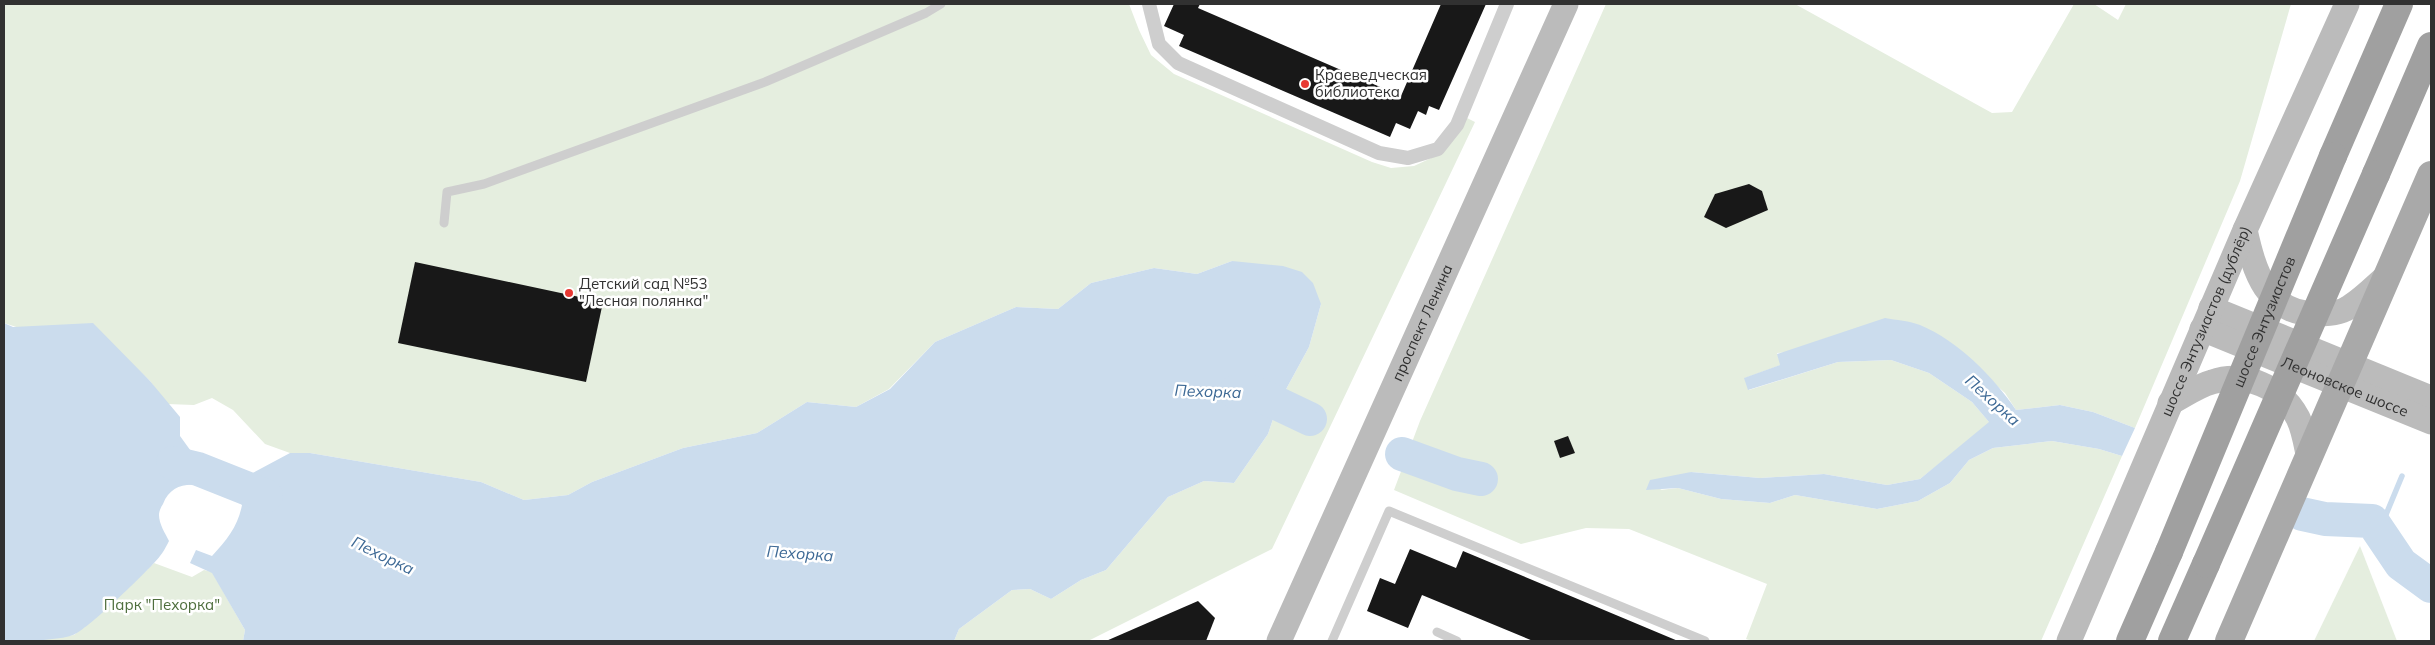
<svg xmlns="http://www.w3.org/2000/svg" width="2435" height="645" font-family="Mulish,sans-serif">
	<rect width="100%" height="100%" fill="#fff"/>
	<!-- green -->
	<g fill="#e5eedf">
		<polygon points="4,4 1129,4 1139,30 1151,55 1174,74 1372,162 1391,168 1414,166 1442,153 1465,117 1475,122 1272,549 1088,641 954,641 959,629 1012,590 1030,589 1051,599 1081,580 1106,570 1168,497 1204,481 1234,483 1268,434 1278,404 1309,347 1321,304 1232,261 1197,274 1154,268 1091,283 1058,309 1016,307 935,342 889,389 856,407 807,402 757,433 683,448 592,482 568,495 524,500 481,482 310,453 290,453 265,444 233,410 212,398 194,405 167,404 150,381 133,365 4,323"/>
		<polygon points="1606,4 1795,4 1992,113 2012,112 2074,4 2094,4 2118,20 2126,4 2291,4 2240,181 2135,428 2093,412 2060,405 2016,410 2005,393 1943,338 1777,353 1781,365 1745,378 1749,390 1838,362 1891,360 1929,373 1972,402 1990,423 1920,479 1887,485 1824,474 1760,478 1691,472 1660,490 1678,488 1721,499 1770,503 1795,495 1877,509 1918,501 1950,483 1969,460 1993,448 2052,441 2099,449 2122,456 2041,641 1752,641 1746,639 1767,584 1629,529 1586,528 1521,544 1394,490 1420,421"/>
		<polygon points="2360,546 2397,641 2314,641"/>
		<polygon points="154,563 192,577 204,570 212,572 245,630 243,641 4,641 26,641 74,635 105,609"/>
	</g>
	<!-- water -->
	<g fill="#cbdced">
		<path d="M1232 261 1283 266 1302 272 1313 283 1321 304 1309 347 1278 404 1268 434 1234 483 1204 481 1168 497 1106 570 1081 580 1051 599 1030 589 1012 590 959 629 954 641H243L245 630 212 573 190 563 196 550 212 556C227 540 238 526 242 505L239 501 218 492 229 467 249 475 290 453H310L481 482 524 500 568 495 592 482 683 448 757 433 807 402 856 407 890 389 935 342 1016 307 1058 309 1091 283 1154 268 1197 274Z"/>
		<path d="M1885 318C1896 320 1910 321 1920 325 1958 341 1993 376 2016 410L2060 405 2093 412 2135 428 2122 456 2099 449 2052 441 1993 448 1969 460 1950 483 1918 501 1877 509 1795 495 1770 503 1721 499 1678 488 1646 490 1650 480 1691 472 1760 478 1824 474 1887 485 1920 479 1989 422 1972 402 1929 373 1891 360 1838 362 1748 390 1744 378 1780 365 1777 354Z"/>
		<path d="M4 323 13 327 93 323 150 381 180 417V436L193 454 221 464 210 488C191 482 171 483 163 504 161 507 159 511 159 515 159 524 165 533 169 541 165 549 161 556 154 563 142 576 87 630 73 635 57 641 21 641 4 640Z"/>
	</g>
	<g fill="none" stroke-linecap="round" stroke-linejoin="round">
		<!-- stream -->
		<polyline stroke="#cbdced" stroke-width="5.5" points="2380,529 2402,476"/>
		<!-- river -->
		<g stroke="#cbdced" stroke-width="34">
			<polyline points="1235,392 1253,392 1310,419"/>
			<polyline points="1402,454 1457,474 1481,479"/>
			<polyline points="173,463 198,469 266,496"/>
			<polyline points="2302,514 2325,519 2372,521 2401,564 2431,586"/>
		</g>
	</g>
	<!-- building -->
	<g fill="#181818">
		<polygon points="1174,4 1200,4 1198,8 1401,96 1441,4 1486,4 1439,110 1429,106 1426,115 1418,111 1410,129 1396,123 1390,137 1179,46 1184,35 1164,26"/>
		<polygon points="1749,184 1762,191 1768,210 1726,228 1704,217 1715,194"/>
		<polygon points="415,262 603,302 586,382 398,343"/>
		<polygon points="1568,436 1575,453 1560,458 1554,441"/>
		<polygon points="1410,549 1456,568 1463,551 1678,641 1533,641 1422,595 1408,628 1367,611 1380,578 1395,584"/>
		<polygon points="1198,601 1215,618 1206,641 1106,641"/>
	</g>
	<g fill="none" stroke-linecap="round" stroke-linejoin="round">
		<!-- service -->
		<g stroke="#cecece" stroke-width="9">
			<polyline points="444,223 447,192 484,184 765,82 926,13 941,4"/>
			<polyline points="1437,632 1457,641"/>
			<polyline points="1332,641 1389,511 1705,641"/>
		</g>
		<!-- pedestrian -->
		<polyline stroke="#cecece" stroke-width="14" points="1149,4 1159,44 1178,63 1379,153 1408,158 1438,149 1457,125 1507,4"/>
		<!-- secondary -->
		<g stroke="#bbb" stroke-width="25">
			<path d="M2245 230C2254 270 2266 315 2318 314 2329 314 2342 313 2351 306 2365 297 2377 284 2389 274"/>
			<polyline points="2211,308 2431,398"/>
			<path id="s1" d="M2202 329 2431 422"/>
			<path d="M2170 403C2184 396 2197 386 2212 382 2245 371 2282 387 2298 418 2304 430 2306 445 2309 459"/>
			<path id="s2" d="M1279 641 1566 4"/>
			<path id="s3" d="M2069 641 2245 230 2347 4"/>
		</g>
		<!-- primary -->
		<polyline stroke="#a9a9a9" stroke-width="28" points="2229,641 2431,175"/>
		<!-- trunk -->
		<g stroke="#a0a0a0" stroke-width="28">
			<polyline points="2333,156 2399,4"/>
			<polyline points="2376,174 2431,46"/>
			<polyline points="2130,641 2169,552"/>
			<polyline points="2172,641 2206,564"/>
		</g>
		<!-- trunk-bridge -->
		<g stroke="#a0a0a0" stroke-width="28">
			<path id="s4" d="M2169 552 2333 156"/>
			<polyline points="2206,564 2376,174"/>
		</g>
	</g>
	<!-- markers -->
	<g fill="#e83933" stroke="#fff" stroke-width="2">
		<circle cx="1305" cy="84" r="5"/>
		<circle cx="569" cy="293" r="5"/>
	</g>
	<g text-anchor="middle" stroke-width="5" stroke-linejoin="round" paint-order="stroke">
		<!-- poi labels -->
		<g font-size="15" fill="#313131" stroke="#fff" text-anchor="start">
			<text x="1315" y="80">Краеведческая<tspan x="1315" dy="17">библиотека</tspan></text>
			<text x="579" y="289">Детский сад №53<tspan x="579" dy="17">"Лесная полянка"</tspan></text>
		</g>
		<!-- street labels -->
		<g font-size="15" fill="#313131" stroke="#fff">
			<text dy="5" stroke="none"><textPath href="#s2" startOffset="349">проспект Ленина</textPath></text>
			<text dy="5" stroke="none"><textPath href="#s3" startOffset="348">шоссе Энтузиастов (дублёр)</textPath></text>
			<text dy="5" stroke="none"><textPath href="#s4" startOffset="249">шоссе Энтузиастов</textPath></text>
			<text dy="5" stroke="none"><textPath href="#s1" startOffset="154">Леоновское шоссе</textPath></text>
		</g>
		<!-- park labels -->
		<g font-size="15" fill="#4e6e3d" stroke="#fff">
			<text x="162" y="610">Парк "Пехорка"</text>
		</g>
		<!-- water labels -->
		<g font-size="16" font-style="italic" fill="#3d6995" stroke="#fff">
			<text transform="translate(1208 391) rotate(2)" y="6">Пехорка</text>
			<text transform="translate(1993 400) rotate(42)" y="6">Пехорка</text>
			<text transform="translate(800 553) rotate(4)" y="6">Пехорка</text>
			<text transform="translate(383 555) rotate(26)" y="6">Пехорка</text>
		</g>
	</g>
	<!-- border -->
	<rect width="2435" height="645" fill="none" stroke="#313131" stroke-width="10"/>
</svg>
